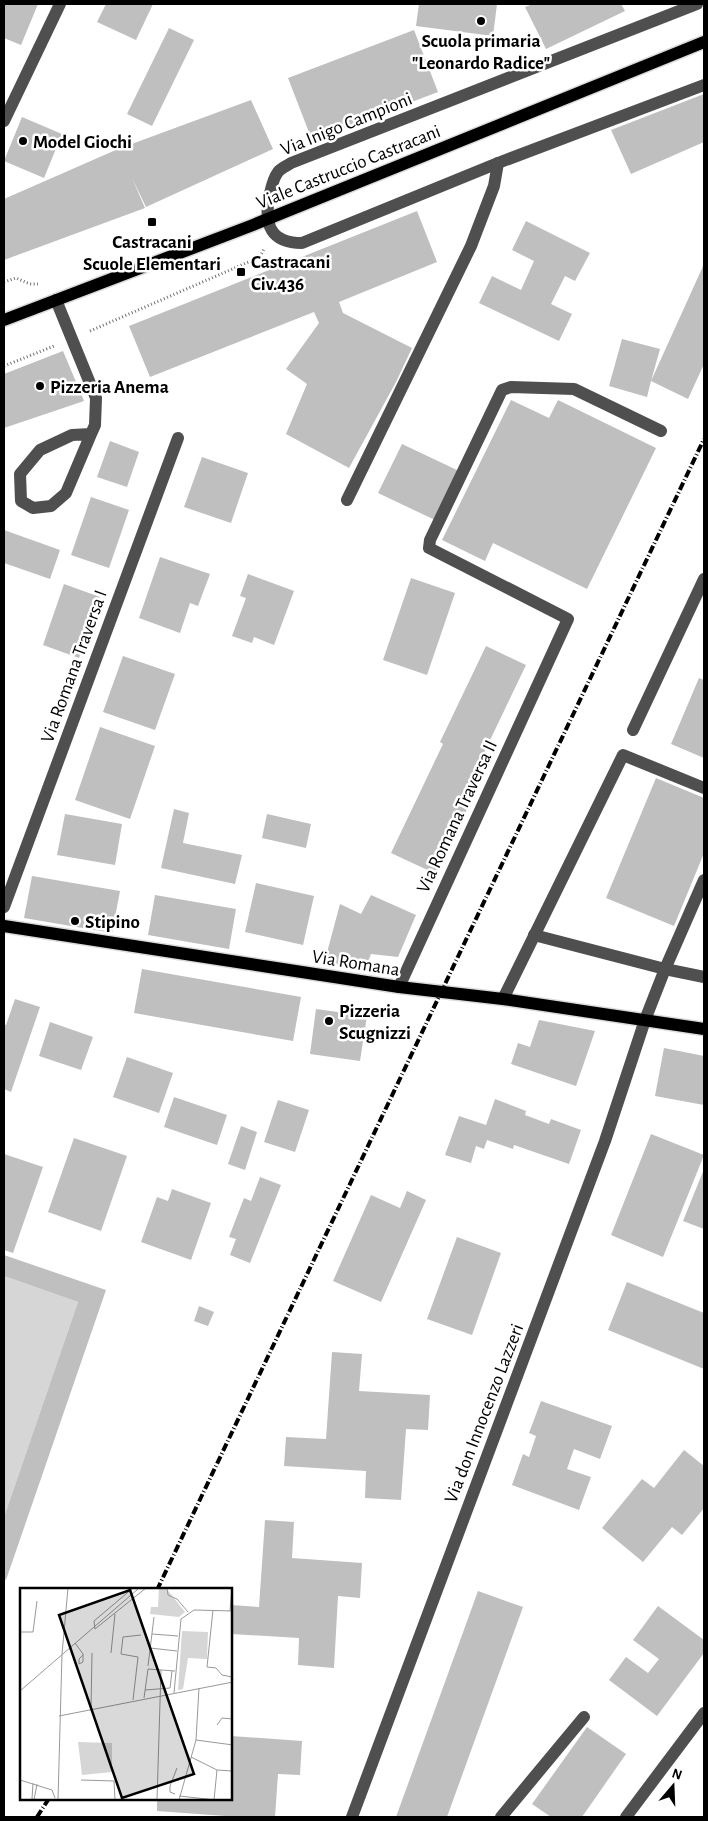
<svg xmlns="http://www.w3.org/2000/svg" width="708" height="1821" font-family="'Alegreya Sans',sans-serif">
	<rect width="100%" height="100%" fill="#fff"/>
	<!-- green -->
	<polygon fill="#d6d6d6" points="4,1276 78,1302 4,1517"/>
	<!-- building -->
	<g fill="#bfbfbf">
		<polygon points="4,4 38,4 21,45 4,38"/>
		<polygon points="106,4 153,4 136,40 97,22"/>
		<polygon points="419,4 497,4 493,36 416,26"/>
		<polygon points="533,4 621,4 625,11 546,49 525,7"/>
		<polygon points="169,28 194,40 152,126 127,114"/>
		<polygon points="414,30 438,92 312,140 288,78"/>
		<polygon points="704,94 704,142 631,174 611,130"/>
		<polygon points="251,100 273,149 146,207 132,178 145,208 4,260 4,199 118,149"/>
		<polygon points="22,117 62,134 44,178 4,161"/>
		<polygon points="417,211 437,262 339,302 343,313 412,348 396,382 349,468 286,434 307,384 286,369 319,323 314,312 150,377 129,326"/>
		<polygon points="526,221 590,253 575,281 565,276 551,304 572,314 559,341 479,303 492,276 521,290 534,261 512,250"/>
		<polygon points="704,264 704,364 688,399 651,381 647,397 609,386 622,339 660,349 651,381"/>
		<polygon points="63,351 84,401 4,428 4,374"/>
		<polygon points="511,400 549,418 558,400 656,448 587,589 493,543 485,561 442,540"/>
		<polygon points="110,441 139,452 127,487 97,477"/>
		<polygon points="402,444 459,471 435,520 378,493"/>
		<polygon points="202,457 248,473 231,523 184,507"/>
		<polygon points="91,497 129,510 109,568 71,555"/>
		<polygon points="4,530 60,550 50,579 4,563"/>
		<polygon points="160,557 210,574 198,606 190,603 180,633 139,618"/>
		<polygon points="248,574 294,591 274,645 254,637 252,643 232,636 246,598 240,596"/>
		<polygon points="411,578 455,593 427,675 383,660"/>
		<polygon points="64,584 100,597 79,658 43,645"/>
		<polygon points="486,646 526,665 480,761 488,765 436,874 391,853 443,744 440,742"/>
		<polygon points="123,656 175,674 155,730 103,712"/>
		<polygon points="699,678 704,680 704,758 671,744"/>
		<polygon points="100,727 155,746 130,819 75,800"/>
		<polygon points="656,778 704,798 704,853 674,926 606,898"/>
		<polygon points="174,809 189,813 183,843 242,855 235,884 161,868"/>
		<polygon points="65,814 122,824 115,865 57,855"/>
		<polygon points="267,814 311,824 306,848 262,838"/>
		<polygon points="32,876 120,891 112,933 24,918"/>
		<polygon points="256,883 314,896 303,945 245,932"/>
		<polygon points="155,895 236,909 229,949 148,935"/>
		<polygon points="371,895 416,915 398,957 371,954 366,967 327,964 325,960 340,904 361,914"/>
		<polygon points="142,969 301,997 293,1041 134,1013"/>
		<polygon points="15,999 40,1007 11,1092 4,1089 4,1024 6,1025"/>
		<polygon points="316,1009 367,1016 360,1061 310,1054"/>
		<polygon points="539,1020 595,1031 576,1086 511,1064 518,1043 530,1047"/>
		<polygon points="50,1022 93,1037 81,1070 39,1056"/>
		<polygon points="664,1048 704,1056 704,1105 655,1096"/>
		<polygon points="127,1057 173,1073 159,1113 113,1097"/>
		<polygon points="174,1097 227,1115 217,1145 164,1127"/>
		<polygon points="495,1099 526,1111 525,1115 549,1124 551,1119 581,1130 569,1164 514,1145 513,1149 487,1140 484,1149 476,1146 471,1163 445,1155 459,1116 486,1125"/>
		<polygon points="278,1100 309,1110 295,1152 264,1142"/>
		<polygon points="241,1126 257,1132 245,1170 228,1164"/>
		<polygon points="651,1134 704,1155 663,1257 611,1235"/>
		<polygon points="74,1138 127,1156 101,1231 48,1212"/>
		<polygon points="4,1154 43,1167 13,1253 4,1250"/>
		<polygon points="704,1169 704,1229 683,1221"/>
		<polygon points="260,1177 281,1185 250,1263 230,1255 236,1239 229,1237 244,1198 251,1201"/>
		<polygon points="172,1189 211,1203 191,1260 141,1242 157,1197 168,1201"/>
		<polygon points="407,1191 426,1200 381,1302 333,1281 371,1195 400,1208"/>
		<polygon points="457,1237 501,1253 472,1335 427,1319"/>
		<polygon points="4,1255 106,1290 6,1580 4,1579 4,1517 78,1302 4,1276"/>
		<polygon points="627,1282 704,1313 704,1369 608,1330"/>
		<polygon points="199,1306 214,1312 208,1326 194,1321"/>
		<polygon points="332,1352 362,1354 359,1391 430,1395 428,1430 406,1429 401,1500 365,1498 366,1471 284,1466 286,1437 326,1439"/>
		<polygon points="541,1401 612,1426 600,1459 574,1449 567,1469 591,1477 579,1510 512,1485 523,1454 529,1457 536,1436 529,1433"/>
		<polygon points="684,1450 704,1466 704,1508 682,1535 672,1527 643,1562 602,1528 642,1479 654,1488"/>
		<polygon points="265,1520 294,1522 292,1558 362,1563 360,1598 338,1596 334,1668 298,1665 299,1638 231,1634 231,1605 259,1607"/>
		<polygon points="478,1591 523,1607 447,1817 396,1817"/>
		<polygon points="658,1606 704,1640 704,1653 657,1716 609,1680 626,1657 648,1673 659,1659 633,1640"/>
		<polygon points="587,1727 626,1754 582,1817 551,1817 532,1804"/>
		<polygon points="231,1736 302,1741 300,1775 278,1774 275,1817 239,1817 157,1811 157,1800 231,1800"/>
	</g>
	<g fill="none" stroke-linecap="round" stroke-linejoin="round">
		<defs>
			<g id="major">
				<polyline points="4,320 253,225 704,42"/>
				<polyline points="4,926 399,987 503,999 704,1029"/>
			</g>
		</defs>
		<!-- major casing -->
		<use href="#major" stroke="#dbdbdb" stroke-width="15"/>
		<!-- path -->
		<g stroke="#717171" stroke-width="3" stroke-dasharray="1 2.5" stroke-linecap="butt">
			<polyline points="4,282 16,278 30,284 38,284"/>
			<polyline points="90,331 260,257 264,249"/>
			<polyline points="4,366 54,346"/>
		</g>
		<!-- minor -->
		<g stroke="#4f4f4f" stroke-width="12">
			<path d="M697 4 291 163C287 166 281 168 278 172 272 180 271 190 269 198 264 225 271 243 302 243L498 163 704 85"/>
			<polyline points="4,121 60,4"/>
			<polyline points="56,300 96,398 95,425 91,434 66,493 51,506 33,508 21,501 20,474 40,450 72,435 91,434"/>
			<polyline points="347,500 471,246 494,186 498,163"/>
			<polyline points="633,730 704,579"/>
			<polyline points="4,907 178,438"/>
			<polyline points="534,935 665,969 704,977"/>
			<polyline points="399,987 568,619 429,548 430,540 502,390 511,387 574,389 661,431"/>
			<polyline points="503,999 623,755 704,788"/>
			<polyline points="352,1817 605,1141 645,1020 665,969 704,880"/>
			<polyline points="501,1817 584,1717"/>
			<polyline points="626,1817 704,1713"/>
		</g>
		<!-- major -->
		<use href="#major" stroke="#000" stroke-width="12"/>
		<!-- rail -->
		<g stroke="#000" stroke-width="4" stroke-dasharray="8 2.5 1 2.5" stroke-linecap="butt">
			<polyline points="157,1590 704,439"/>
			<polyline points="37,1817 48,1800"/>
		</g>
	</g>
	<!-- markers -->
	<g fill="#000" stroke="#fff" stroke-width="2">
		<circle cx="481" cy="21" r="5"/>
		<circle cx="23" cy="141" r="5"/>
		<rect x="147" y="217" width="10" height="10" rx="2.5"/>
		<rect x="236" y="267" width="10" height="10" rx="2.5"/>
		<circle cx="40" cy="386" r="5"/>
		<circle cx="75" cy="921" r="5"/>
		<circle cx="329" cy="1021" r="5"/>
	</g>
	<g text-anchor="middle" stroke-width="5" stroke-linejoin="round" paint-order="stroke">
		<!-- poi labels -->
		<g font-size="19" font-weight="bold" fill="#000" stroke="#fff" text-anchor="start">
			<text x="481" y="47" text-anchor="middle">Scuola primaria<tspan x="481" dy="22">"Leonardo Radice"</tspan></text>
			<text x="33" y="148">Model Giochi</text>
			<text x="152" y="248" text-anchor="middle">Castracani<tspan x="152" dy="22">Scuole Elementari</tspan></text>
			<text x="251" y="268">Castracani<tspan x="251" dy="22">Civ.436</tspan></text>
			<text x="50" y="393">Pizzeria Anema</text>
			<text x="85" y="928">Stipino</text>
			<text x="339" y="1017">Pizzeria<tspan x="339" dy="22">Scugnizzi</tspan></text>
		</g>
		<!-- street labels -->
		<g font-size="19" fill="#000" stroke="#fff">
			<text transform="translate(346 123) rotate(-22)" y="7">Via Inigo Campioni</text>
			<text transform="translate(348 166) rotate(-22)" y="7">Viale Castruccio Castracani</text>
			<text transform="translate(73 666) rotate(-70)" y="7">Via Romana Traversa I</text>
			<text transform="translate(456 816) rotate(-65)" y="7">Via Romana Traversa II</text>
			<text transform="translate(356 962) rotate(9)" y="7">Via Romana</text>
			<text transform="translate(483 1413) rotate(-69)" y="7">Via don Innocenzo Lazzeri</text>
		</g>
	</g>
	<!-- overview -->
	<g transform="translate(20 1588)">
		<rect width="212" height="212" fill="#fff"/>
		<path d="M139 0H146L165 24 159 29 130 26 131 19H138ZM162 43 188 44 187 71 168 70 163 101 158 102ZM58 154 92 155V184L62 187Z" fill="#d6d6d6"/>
		<path fill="none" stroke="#999" stroke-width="1" d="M113 0 74 33 75 41 126 0M147 0 148 7 157 11 168 24M193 22 187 79 196 80 202 87 212 89 213 92M210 23 212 0M0 44H13L17 13M132 46 158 48M55 55 63 66V74L59 76V71L63 67M130 60 157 63M91 65 95 26M42 66 48 0M128 78 134 29M125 102 150 100 152 83M0 103 118 1M154 105 161 31 174 22 213 23M124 110 128 81 155 83M113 112 118 69 101 66 103 49 121 47M71 120 72 65M39 128 213 94M197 137 202 130 213 131M176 152 213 157M171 169 197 182 213 183M0 192 32 202 35 210M61 192 94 193 95 212M155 206 150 204V198L157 180M159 208 196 212M12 211 13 195M14 212 17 196M38 212 42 66M137 212 141 82M159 212 176 152 179 100M194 212 197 182"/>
		<path fill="#000" fill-opacity="0.15" stroke="#000" stroke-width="2.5" d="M110 2 174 186 102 210 39 27Z"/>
		<rect width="212" height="212" fill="none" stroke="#000" stroke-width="2.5"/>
	</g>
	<!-- border -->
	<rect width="708" height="1821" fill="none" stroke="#000000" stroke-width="10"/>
	<!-- north arrow -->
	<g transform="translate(673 1786) rotate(19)" stroke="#ffffff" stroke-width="4" paint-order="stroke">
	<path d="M0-4L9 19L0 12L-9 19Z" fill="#000000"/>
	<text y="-8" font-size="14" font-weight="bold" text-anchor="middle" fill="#000000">N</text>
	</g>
</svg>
